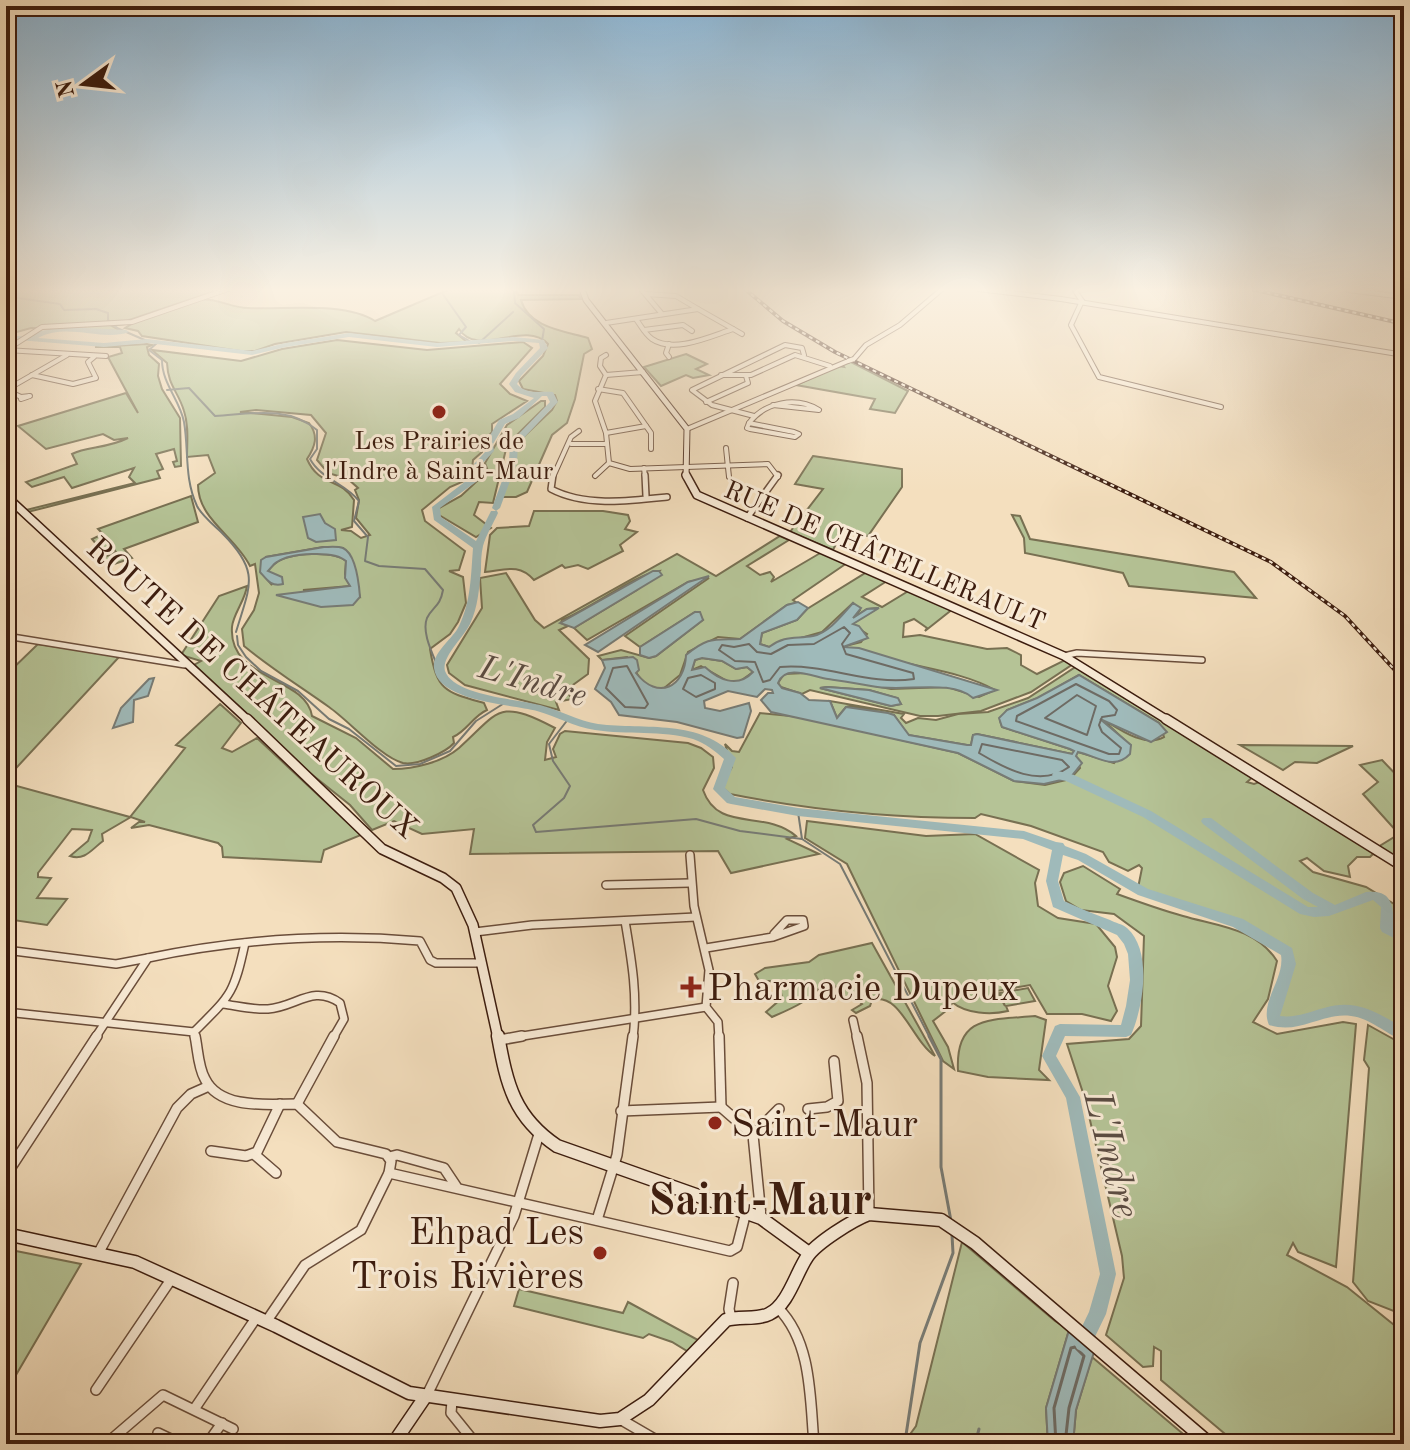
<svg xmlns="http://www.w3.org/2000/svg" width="1410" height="1450" font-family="'Old Standard TT',serif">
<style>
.green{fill:#b5c396;stroke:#787052;stroke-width:2;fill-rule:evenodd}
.water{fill:#9fbaba;stroke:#777b75;stroke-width:2;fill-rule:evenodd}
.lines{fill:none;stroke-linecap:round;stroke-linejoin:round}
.shore-far1{stroke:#6e6b64;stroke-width:2}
.shore{stroke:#6e6b64;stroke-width:3}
.stream-far1{stroke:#777b75;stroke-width:2}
.stream{stroke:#777b75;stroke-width:3}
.river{fill:#9fbaba;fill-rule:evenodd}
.street-far3-casing{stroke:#6a4d3a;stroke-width:6}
.street-far2-casing{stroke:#6a4d3a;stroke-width:8}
.street-far1-casing{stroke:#6a4d3a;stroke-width:10}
.street-casing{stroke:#6a4d3a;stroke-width:12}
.secondary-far3-casing{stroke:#3c1c0e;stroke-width:7}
.secondary-far2-casing{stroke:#3c1c0e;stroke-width:10}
.secondary-far1-casing{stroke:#3c1c0e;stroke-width:12}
.secondary-casing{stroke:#3c1c0e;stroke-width:15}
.street-far3{stroke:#f8ead5;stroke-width:4}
.street-far2{stroke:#f8ead5;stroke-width:5}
.street-far1{stroke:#f8ead5;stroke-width:7}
.street{stroke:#f8ead5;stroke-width:9}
.secondary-far3{stroke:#f8ead5;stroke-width:5}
.secondary-far2{stroke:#f8ead5;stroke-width:7}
.secondary-far1{stroke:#f8ead5;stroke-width:9}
.secondary{stroke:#f8ead5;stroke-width:12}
.rail-casing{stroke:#3c1c0e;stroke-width:4}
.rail{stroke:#f8ead5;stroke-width:2;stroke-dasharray:4;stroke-linecap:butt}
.street-bridge-casing{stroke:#6a4d3a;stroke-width:6;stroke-linecap:butt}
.street-bridge{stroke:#f8ead5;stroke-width:4}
.poi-dot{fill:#8f2418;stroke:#f8ead5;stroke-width:3}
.labels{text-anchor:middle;stroke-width:6;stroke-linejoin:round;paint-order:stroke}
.far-poi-label{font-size:26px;fill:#3c1c0e;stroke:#f8ead5}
.far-street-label{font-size:26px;fill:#3c1c0e;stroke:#f8ead5}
.street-label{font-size:32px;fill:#3c1c0e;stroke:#f8ead5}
.water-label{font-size:34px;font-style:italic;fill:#5a4b42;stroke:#f8ead5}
.near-poi-label{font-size:38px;fill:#3c1c0e;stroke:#f8ead5;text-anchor:start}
.near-water-label{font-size:40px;font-style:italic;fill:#5a4b42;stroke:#f8ead5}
.near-quarter-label{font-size:44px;font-weight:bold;fill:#3c1c0e;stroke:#f8ead5}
</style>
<rect width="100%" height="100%" fill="#f4dfbe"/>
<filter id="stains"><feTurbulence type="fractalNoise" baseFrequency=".0025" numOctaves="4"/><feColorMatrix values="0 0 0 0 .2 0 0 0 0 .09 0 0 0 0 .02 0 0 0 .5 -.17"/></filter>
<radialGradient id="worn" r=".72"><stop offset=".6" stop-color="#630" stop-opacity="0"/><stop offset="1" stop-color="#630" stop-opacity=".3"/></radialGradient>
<g class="green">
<polygon points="6,289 221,289 129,320 131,323 112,326 121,331 31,328 6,335"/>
<path d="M 450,289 L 515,289 L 518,295 L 579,295 L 581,299 L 521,300 C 529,328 564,331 588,338 L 592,349 L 584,354 L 575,399 L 567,423 L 552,435 L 527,492 L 516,497 L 502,497 L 514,461 L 516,444 L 552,410 L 557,401 L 555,395 L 523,389 L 519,381 L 543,356 L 548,344 C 524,319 478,359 459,329 L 456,333 L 467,342 L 440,343 L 346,332 L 275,344 L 255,351 L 240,351 L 142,336 L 138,331 L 125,328 C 141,317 180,303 200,300 C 214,297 232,308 248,308 C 284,310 344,301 375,321 Z"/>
<path d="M 337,340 L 427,350 L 523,342 L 532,348 L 500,384 L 510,394 L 527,401 L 492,424 L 492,432 L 481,445 L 482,452 L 473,460 L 471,478 L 450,487 L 422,510 L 425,521 L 465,551 L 459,570 L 449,571 L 463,577 L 466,603 L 458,622 L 450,634 L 430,649 C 437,691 445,692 484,703 L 487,710 C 473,716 467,731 453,737 L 454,743 C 446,752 417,766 403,763 C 382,758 349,721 329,707 C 301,687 272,669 244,646 L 242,629 L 254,610 L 259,593 L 255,564 L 250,566 C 235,536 198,519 198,485 L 215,473 L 208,455 L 187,457 C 187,442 189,426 184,411 C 178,391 168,386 167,363 L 152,350 L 241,361 L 282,349 ZM 256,410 L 311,415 L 326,433 L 317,460 L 328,473 L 348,479 L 358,488 L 355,490 L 359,500 L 356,518 L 370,535 L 361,538 L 351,531 L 341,530 L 352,527 L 354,500 C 340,477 319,487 307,459 C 315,447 319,436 309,423 L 292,417 L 240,412 ZM 323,547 L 343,548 L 349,554 L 360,597 L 303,590 L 350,586 L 345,574 L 346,561 C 334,550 290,553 277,562 C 273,564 271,568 267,571 L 272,585 L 261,572 L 266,557 Z"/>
<path d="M 147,344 L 152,345 L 147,347 L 149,355 L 159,364 L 158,376 L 162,389 L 180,418 L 181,466 L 175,467 L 173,462 L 177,461 L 174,449 L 156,454 L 163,469 L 157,471 L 160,478 L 28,512 L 26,510 L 135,483 L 129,477 L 134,468 L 72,488 L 64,477 L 32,487 L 26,482 L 77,464 L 72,454 C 87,446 106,449 128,438 L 114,440 L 103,434 L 46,449 L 18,426 L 126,393 L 138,413 L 108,357 L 122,353 L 120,347 L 95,347 Z"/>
<polygon points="686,354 707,364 696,369 709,375 693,378 686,375 661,386 644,367"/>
<polygon points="849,361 908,391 895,413 870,409 875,399 796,385 838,366 844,367 842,364"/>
<polygon points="541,401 545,401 545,407 507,445 493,503 479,502 474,515 491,528 476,537 439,515 439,508 461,496 488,471 485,463 507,425"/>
<polygon points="813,456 902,469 902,487 868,536 843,530 833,550 790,532 823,489 795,484"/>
<polygon points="191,496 198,522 124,549 132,558 108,566 102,558 116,552 112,547 102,551 92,539 103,534 98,529"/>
<path d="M 534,511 L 603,511 L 628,515 L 630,521 L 625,529 L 637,532 L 620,545 L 623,551 L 588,569 L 578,565 L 565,568 L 562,565 L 534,580 C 519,563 505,570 485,572 L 490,535 L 497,528 L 529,526 Z"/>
<polygon points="1012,515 1020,516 1030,539 1234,572 1256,598 1129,586 1123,573 1025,553 1024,538"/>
<path d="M 780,536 L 789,540 L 747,566 L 760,575 L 770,572 L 774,577 L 771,582 L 822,552 L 847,563 L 793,600 L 797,603 L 787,605 L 740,639 L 718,637 L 688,652 L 680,675 L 663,689 C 644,690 635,672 627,657 L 602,660 L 598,656 L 621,650 L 649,658 L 656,656 L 703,620 L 695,612 L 640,647 L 625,636 L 709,578 L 688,582 L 587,640 L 574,628 L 637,590 L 659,571 C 638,573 588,610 562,620 L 561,623 L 568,626 L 559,630 L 589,659 L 588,674 L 566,690 L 572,699 L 556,702 L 559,710 L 465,685 L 449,673 L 447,665 L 482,608 L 480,578 L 506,573 L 535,620 L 544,628 L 677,554 L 716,576 Z"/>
<path d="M 867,572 L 887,581 L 862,597 L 882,607 L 910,590 L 954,608 L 925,631 L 927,628 L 914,619 L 904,623 L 903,637 L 920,635 L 987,649 L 1007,648 L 1021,655 L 1021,665 L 1037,674 L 1065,660 L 1073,664 L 1031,692 L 981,711 L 938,716 L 920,716 L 810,690 L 802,694 L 781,687 L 778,683 L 784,674 L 806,673 L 891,689 L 947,687 L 979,697 L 995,690 C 967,674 929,669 897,661 C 877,656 862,650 841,647 L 861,642 L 867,634 L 852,624 L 878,608 L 867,609 L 853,618 L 860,610 L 853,603 L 822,632 L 769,647 L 760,644 L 762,633 L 797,620 L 807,609 ZM 827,687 L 869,690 L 897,698 L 901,704 L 891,706 L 820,688 Z"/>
<path d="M 247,586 C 245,601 233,614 232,627 C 228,681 306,676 312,716 L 356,738 L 393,769 C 414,769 443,762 459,748 C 500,711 497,698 555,728 L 547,742 L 545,760 L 556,757 L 553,749 L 560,734 L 565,731 L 688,743 L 701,748 L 713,757 L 714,768 L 703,790 C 718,833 764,809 796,836 L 787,839 L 819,854 L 731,873 L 718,851 L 470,854 L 474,829 L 422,834 L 394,821 L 372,830 L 350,805 L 310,773 L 194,665 L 201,661 L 181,655 L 219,596 Z"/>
<polygon points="38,644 120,656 6,779 6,675"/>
<polygon points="702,658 722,661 736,669 747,667 753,672 739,682 729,682 701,666 692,670 695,660"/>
<path d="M 1077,666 L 1254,776 L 1247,782 L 1254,784 L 1262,781 L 1383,858 L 1373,854 L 1370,857 L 1357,857 L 1348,866 L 1350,877 L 1324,871 L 1307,858 L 1300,861 L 1313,872 L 1366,887 L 1404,910 L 1404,921 L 1395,931 L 1404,937 L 1404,1033 L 1355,1008 L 1346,1007 L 1290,1021 L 1278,1020 L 1276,1015 L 1293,965 L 1290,951 L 1239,921 L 1138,888 L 1142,868 L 1139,865 L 1128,871 L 1109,862 L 1103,852 L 1031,826 L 981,814 L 975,818 C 893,818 810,810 730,794 L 724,789 L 723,783 L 732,767 L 725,744 L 732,751 L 739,752 L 760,713 L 801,717 L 958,753 L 1014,781 L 1045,785 L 1070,779 L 1080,768 L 1075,755 L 1078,752 L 1114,763 L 1130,745 L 1101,718 C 1119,729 1144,748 1164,737 L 1159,723 L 1079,675 L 1038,698 L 1007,710 L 1000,721 L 1002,727 L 1070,749 L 1074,751 L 1072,754 L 977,734 L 973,735 L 971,745 L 967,745 L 908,735 L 894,715 L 850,706 L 846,707 L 837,718 L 830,701 L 904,714 L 901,718 L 906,723 L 918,718 L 936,720 L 958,714 L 988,712 L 1028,698 Z"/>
<path d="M 220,704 L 241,723 L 222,748 L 232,752 L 257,738 L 361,835 L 324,850 L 321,862 L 223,857 L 222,847 L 218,843 L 149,825 L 131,828 L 139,822 L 145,822 L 131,817 L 102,834 L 103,841 C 92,849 85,861 70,856 L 88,841 L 92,830 L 72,829 L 38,873 L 38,877 L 51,878 L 37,898 L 67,899 L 47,925 L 6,919 L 6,783 L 130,817 L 185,748 L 176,745 Z"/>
<polygon points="1240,745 1353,746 1317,763 1295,762 1283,770"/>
<polygon points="1382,760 1404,783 1404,863 1378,847 1399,834 1363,794 1378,782 1360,765"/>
<path d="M 807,821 L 926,836 L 975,834 L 1039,870 L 1035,883 L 1038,906 L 1058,918 L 1096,924 L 1115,947 L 1117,957 L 1108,986 L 1117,1011 L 1111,1021 L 1082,1014 L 1047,1014 L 1030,985 L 997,991 L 1005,1006 L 1000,993 L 1028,988 L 1035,1001 L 1006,1006 L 1008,1011 C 991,1015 966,1014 952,1002 L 951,1007 L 933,1021 L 948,1047 L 954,1069 L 943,1061 L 847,864 L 805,838 Z"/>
<path d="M 1083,866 L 1120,889 L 1117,894 C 1139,902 1161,910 1183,916 C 1217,926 1256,928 1277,961 L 1268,999 L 1253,1022 L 1277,1034 L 1343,1022 L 1356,1024 L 1336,1267 L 1298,1252 L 1293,1243 L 1287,1255 L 1347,1287 L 1404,1333 L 1404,1444 L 1237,1444 L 1161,1380 L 1161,1351 L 1154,1347 L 1153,1366 L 1143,1367 L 1106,1335 L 1124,1278 L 1122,1256 L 1085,1099 L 1067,1044 L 1129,1039 L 1141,1026 L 1144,936 L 1114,914 L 1081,910 L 1066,901 L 1060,882 L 1064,873 Z"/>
<path d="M 872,943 L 935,1056 C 912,1041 900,991 872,1000 L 870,1006 L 856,1013 L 852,1010 L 862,1004 L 857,999 L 847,999 L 833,984 L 825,980 C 813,1000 793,1008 772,1017 L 766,1012 L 782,998 L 780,987 L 770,981 L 759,981 L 755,974 L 765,968 L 809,962 L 819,955 Z"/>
<path d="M 1035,1016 L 1046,1020 L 1039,1070 L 1049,1080 L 988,1077 L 958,1071 C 955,1015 990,1020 1035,1016 Z"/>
<polygon points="1368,1025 1404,1045 1404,1324 1394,1311 1368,1301 1353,1282 1369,1068 1364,1060"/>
<polygon points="962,1242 1055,1321 1069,1330 1046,1408 1048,1444 903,1444 916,1426"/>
<polygon points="6,1249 81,1264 6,1392"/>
<polygon points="519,1289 623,1313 628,1302 698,1340 687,1351 672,1342 649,1334 643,1338 514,1306"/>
<polygon points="1092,1357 1195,1444 1073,1444 1076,1410"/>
</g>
<g class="water">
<polygon points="320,514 325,523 335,529 336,540 316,542 308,538 303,517"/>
<path d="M 324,547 C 329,547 338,546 343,548 C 356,554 359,584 360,597 L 353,605 L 321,607 L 276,595 L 350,586 L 345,578 L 346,561 C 334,550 290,553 277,562 C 273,564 271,568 268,571 L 282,577 L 283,584 C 271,587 267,580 260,572 L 261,560 L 266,557 Z"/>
<polygon points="653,571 659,571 662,575 574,628 560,623"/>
<polygon points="709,576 598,652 585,645 688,582"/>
<path d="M 798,602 L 808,608 L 797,620 L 762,633 L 760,644 L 769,647 C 785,635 795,639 813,636 C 829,633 843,614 853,603 L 861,608 L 853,618 L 867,609 L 879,608 L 853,624 L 859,626 L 868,638 L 843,647 L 859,648 L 997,690 L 973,698 C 951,678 901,693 871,686 C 857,683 842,681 828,679 C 814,677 785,663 778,683 L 782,688 L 800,693 L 809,700 L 830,701 L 837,718 L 846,707 L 888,713 L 894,715 L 909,735 L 967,745 L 971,745 L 973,735 L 977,734 L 1072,754 L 1074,751 L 1070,749 L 1002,727 L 999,718 L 1007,710 L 1037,698 L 1079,675 L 1159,723 L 1167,732 L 1151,742 L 1100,719 L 1131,745 L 1130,754 C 1114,771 1097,756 1078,752 L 1076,756 L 1082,763 L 1070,778 L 1044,784 L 1014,781 L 958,753 L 771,712 L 761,700 L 768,693 L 773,693 L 772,690 L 765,689 L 757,697 L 728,691 L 704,701 L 705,708 L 720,711 L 749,703 L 751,711 L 743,737 L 737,738 L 677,722 L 619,715 L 611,702 L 595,689 L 605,668 L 602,660 L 633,657 L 637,660 L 639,670 L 636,673 C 658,701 685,687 686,655 C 709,636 714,640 740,639 L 787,605 ZM 702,658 L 722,661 L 736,669 L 747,667 L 753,672 C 737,689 718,679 705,667 L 692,670 L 695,660 Z"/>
<polygon points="695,612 700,612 703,620 656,656 649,658 640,655 640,647"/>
<polygon points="154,678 148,696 134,700 133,722 113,728 121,708 149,679"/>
<polygon points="827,687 869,690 898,698 901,704 891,706 820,688"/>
<polygon points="1069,1330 1094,1352 1076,1410 1073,1444 1048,1444 1046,1408"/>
</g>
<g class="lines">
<g class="shore-far1">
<path d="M 844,627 L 850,633 L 842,644 L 846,654 L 913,673 L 914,679 C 868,686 826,663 780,667 L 770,680 L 763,682 L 755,662 L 735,661 L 719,650 L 722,645 L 734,647 L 749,644 L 757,652 L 771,654 L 788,645 L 814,644 Z"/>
<polygon points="627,666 648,704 645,708 625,707 606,688 613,668"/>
<polygon points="701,675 715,683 715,689 696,697 683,689 688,678"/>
<polygon points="1076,684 1109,701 1117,710 1115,715 1102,717 1099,725 1102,732 1121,748 1119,754 1109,754 1016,721 1017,716"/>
<polygon points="1077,695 1096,706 1087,735 1045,718"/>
<path d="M 982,744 L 1062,760 L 1069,767 C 1040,788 1006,769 979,753 Z"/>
</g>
<polyline class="shore" points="1056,1444 1054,1408 1071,1348 1075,1347 1084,1356 1069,1408 1065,1444"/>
<g class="stream-far1">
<polyline points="446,289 442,293 466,327 459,335 473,343"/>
<polyline points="514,289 515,303 544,329 542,341"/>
<polyline points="6,290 18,298 60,304 64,310 96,309 108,313 108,320 117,328 147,341"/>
<path d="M 157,343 L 149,350 L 162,360 C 162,384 180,400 184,422 C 189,451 184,478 197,506 C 202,516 214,525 222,533 C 261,572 250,585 236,632"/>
<polyline points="479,343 513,312"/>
<path d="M 167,390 L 189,388 L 215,416 C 251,414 287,405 317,430 L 317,449 L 310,459 C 321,479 345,483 359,501 L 354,521 L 368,537 L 365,561 L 379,566 L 425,569 L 443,590 C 440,607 433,606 427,618 C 421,633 434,656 439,670"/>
<polyline points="237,636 238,645 246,657 261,671 298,691 329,719 349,729 396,766 420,764 450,751 476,721 506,702"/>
<polyline points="569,718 549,744 553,761 570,786 564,798 533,825 536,832 696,819 740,831 802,839 798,812"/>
<polyline points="802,839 840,864 930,1038"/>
</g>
<g class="stream">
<polyline points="929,1036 941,1059 941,1167 951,1221"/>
<polyline points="899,1444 906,1435 920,1343 953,1253 952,1235"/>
<polyline points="975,1444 979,1429"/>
</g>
<g class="river">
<path d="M 66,327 L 126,330 L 129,332 C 102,342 68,322 38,338 L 104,343 L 147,339 L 252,351 L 286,343 L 349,333 L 437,343 L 514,337 L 544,340 L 548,348 L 521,376 L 517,384 C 526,395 540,391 553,392 L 558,402 L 518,444 L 517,462 L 500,508 L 496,511 L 492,508 L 509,462 L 510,443 L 550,402 L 547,396 L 542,396 L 519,418 L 505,424 L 493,444 L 494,451 L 482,464 L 488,472 L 487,474 L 440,508 L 441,517 L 476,541 L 491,511 L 497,511 L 498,513 C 493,524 486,535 483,546 C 481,554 481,563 481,570 C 479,589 478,607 470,624 C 464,637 441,657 445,671 C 454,696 518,699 540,705 C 560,710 578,721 598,724 C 645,730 701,718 736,758 L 725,788 L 735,797 L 798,808 L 1024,831 L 1056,842 L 1063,843 L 1065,846 L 1086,854 L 1148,889 L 1243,919 L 1292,948 L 1296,964 L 1280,1016 C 1296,1018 1309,1012 1324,1008 C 1357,998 1377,1013 1404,1028 L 1404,1041 C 1386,1034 1370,1018 1351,1016 C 1322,1012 1300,1035 1269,1025 C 1259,1002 1285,979 1281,955 L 1233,927 L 1138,895 L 1078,860 L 1063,855 L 1058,881 L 1064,901 C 1079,908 1094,914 1110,920 C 1115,923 1123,924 1127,928 C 1153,951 1143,1008 1131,1035 L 1126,1037 L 1065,1036 L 1056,1056 L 1080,1097 L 1116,1274 L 1106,1314 L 1089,1349 L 1083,1352 L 1077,1349 L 1074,1343 L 1089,1312 L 1100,1274 L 1066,1098 L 1042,1056 L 1055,1026 L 1060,1024 L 1121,1025 L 1126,1006 L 1130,980 L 1128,954 L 1124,944 L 1117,935 L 1053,907 L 1046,881 L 1052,850 L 1023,839 L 798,816 L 731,804 L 727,803 L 713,789 L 724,759 C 715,751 705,743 693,739 C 662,730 627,735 595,730 C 574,727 556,716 537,711 C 511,704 438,702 434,668 C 432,652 453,639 459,626 C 471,602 471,574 473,548 L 434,520 L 432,507 L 479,471 L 474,464 L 486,451 L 485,444 L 499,420 L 513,414 L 534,398 L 515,392 L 509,384 L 516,373 L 540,348 L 539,343 L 514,341 L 437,347 L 349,337 L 286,347 L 252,355 L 147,343 L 104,347 L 6,339 L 6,335 L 29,337 L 40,331 Z"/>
<path d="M 1058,771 L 1074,775 L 1151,811 L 1308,907 L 1318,907 L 1303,899 L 1203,824 L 1201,821 L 1203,818 L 1211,818 L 1313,893 L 1335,905 L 1366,892 C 1392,889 1393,905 1394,926 L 1404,932 L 1404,943 L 1382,932 L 1380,928 L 1381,907 L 1373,900 L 1329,916 L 1314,917 L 1300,914 L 1143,817 L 1066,781 L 1054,778 L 1052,775 L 1054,772 Z"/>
</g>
<g class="street-far3-casing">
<g id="street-far3">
<polyline points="641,289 662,314"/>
<polyline points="978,289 1061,299 1404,355"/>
<polyline points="1074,289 1082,301"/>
<polyline points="1348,290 1404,297"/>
<polyline points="646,294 676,296 698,309"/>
<polyline points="1082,301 1071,325 1099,377 1221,407"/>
<path d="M 636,319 C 641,326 645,334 652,339 C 674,354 711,336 733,329"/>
<polyline points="606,323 698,309 742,334"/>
<polyline points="644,330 683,325 692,331"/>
<polyline points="669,344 666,353 669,357"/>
<polyline points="6,350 42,327 132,322 228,289"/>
<polyline points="6,350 106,356"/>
<polyline points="606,355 601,358 600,366 606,375"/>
<polyline points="854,359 866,345 900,325 942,289"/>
<polyline points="32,375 73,384 96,378 88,362 94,357"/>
<polyline points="606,375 595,401 606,433 609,463 630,469 768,464 778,477"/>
<polyline points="606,375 643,372"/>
<polyline points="721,375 751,375 795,355 830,366"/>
<polyline points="598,389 623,393 651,433 651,449"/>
<polyline points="6,390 67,355"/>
<polyline points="6,390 21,397"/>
<polygon points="30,396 21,399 21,397"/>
<polyline points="706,402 748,383 746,376"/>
<polyline points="754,416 712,405 692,390 785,345 802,348 804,355"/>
<path d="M 749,423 C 765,402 796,396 819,410 L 773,405"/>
<polygon points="749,423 794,432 799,434 795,437 750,429 747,428"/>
<polyline points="687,429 848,361"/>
<polyline points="606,433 646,426"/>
<polyline points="571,444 605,444"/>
<polyline points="726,448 729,477"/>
<polyline points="644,468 645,477"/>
<polyline points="595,476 609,463"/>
<polyline points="553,477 571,437 579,431"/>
</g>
</g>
<g class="street-far2-casing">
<g id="street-far2">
<path d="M 553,475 L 551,489 C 585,507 630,501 667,497"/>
<polyline points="645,475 646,496"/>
<polyline points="747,518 778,475"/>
<polyline points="6,636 185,665"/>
<polyline points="1064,656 1077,653 1202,660"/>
</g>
</g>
<g class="street-far1-casing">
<g id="street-far1">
<polyline points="690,855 694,906 709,970 706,1007 718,1022 719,1038"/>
<polyline points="606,885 690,883"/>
<path d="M 625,921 C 632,962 638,997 633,1038"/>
<polyline points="475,932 532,925 696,917"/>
<polyline points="706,948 773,937 804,926 803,920 787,920 774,934"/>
<polyline points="6,950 116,964 148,958"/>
<path d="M 223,1004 C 238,1006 253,1010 268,1009 C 296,1007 313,984 340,1003 L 344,1019 L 333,1038"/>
<polyline points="6,1012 194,1032"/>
<polyline points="853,1020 857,1038"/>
<polyline points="194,1032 195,1038"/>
<path d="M 194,1032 C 231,995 234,994 245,943"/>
<path d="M 95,1038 L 148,958 C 238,939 328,933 420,941 L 430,960 L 436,963 L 481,963"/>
<polyline points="510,1038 706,1007"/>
</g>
</g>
<g class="street-casing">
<g id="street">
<path d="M 195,1036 C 198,1050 198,1067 205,1079 C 220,1110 269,1104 297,1104 L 337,1142 L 386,1154 L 391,1161 L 389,1173 L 361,1230 L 305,1265 L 266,1322"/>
<polyline points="719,1036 721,1107"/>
<polyline points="857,1036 867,1083 869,1214"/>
<polyline points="500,1040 522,1036"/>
<polyline points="297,1104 334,1036"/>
<polyline points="721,1107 753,1135 761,1216"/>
<polyline points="808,1109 827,1107 838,1101 834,1061"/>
<polyline points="621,1111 721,1107"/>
<polyline points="753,1135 779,1109"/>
<polyline points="211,1151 246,1156 257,1152 280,1104"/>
<polyline points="254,1154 276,1173"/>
<polyline points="389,1157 397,1155 444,1168 456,1186"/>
<polyline points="389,1173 730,1251 737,1247 746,1212"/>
<polyline points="6,1175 97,1036"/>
<polyline points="597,1220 617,1155 633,1036"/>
<polyline points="99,1252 177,1108 191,1094 209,1086"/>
<path d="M 778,1308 C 812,1342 810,1399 814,1444"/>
<polyline points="731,1318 729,1309 733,1283"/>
<polyline points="96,1390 172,1278"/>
<polyline points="427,1395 514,1216 539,1134"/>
<polyline points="452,1401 451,1413 476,1444"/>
<polyline points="195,1408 256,1318"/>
<polyline points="620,1419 663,1444"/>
<polyline points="158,1433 181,1444"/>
<polyline points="106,1444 163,1395 233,1429"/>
<polyline points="207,1444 222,1423"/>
</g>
</g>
<g class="secondary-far3-casing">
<polyline id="secondary-far3" points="582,289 586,300 687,429 686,477"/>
</g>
<g class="secondary-far2-casing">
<g id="secondary-far2">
<polyline points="686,475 697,495 1064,656 1169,721"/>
<polyline points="6,496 249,721"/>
</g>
</g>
<g class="secondary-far1-casing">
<g id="secondary-far1">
<polyline points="247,719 382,849 443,878 456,888 473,925 498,1038"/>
<polyline points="1166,719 1404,867"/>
</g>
</g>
<g class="secondary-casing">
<g id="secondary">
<path d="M 498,1036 C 507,1085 514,1117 557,1146 L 761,1218 L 809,1253"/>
<path d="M 6,1234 L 135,1262 L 276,1326 L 409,1393 L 600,1421 L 620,1419 L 649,1400 L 726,1320 C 739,1316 758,1320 769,1314 C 788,1305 796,1273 807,1257 C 816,1243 853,1220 869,1214 L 941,1220 L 975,1243 L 1210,1444"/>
<polyline points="393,1444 425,1397"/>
</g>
</g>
<use href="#street-far3" class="street-far3"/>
<use href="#street-far2" class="street-far2"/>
<use href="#street-far1" class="street-far1"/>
<use href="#street" class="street"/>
<use href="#secondary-far3" class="secondary-far3"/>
<use href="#secondary-far2" class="secondary-far2"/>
<use href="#secondary-far1" class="secondary-far1"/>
<use href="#secondary" class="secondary"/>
<g class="rail-casing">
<g id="rail">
<polyline points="745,289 783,321 835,352 1271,562 1345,616 1404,680"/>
<polyline points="1251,289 1404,324"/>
</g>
</g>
<use href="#rail" class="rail"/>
<g class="street-bridge-casing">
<polyline id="street-bridge" points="848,361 854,359"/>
</g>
<use href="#street-bridge" class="street-bridge"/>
</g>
<linearGradient id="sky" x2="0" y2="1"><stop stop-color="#8bb6d6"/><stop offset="0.59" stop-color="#faf1e2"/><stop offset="1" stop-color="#faf1e2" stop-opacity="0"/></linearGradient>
<rect width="1410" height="492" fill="url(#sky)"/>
<g class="poi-dot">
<circle cx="439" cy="412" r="8"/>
<path d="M687 975h8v8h8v8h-8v8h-8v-8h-8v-8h8z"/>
<circle cx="715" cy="1123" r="8"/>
<circle cx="600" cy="1253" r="8"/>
</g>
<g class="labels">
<g class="far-poi-label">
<text x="439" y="449">Les Prairies de<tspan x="439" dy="30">l'Indre à Saint-Maur</tspan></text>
</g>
<g class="far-street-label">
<text transform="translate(885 555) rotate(23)" y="9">RUE DE CHÂTELLERAULT</text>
</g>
<g class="street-label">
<text transform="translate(253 687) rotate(42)" y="11">ROUTE DE CHÂTEAUROUX</text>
</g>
<g class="water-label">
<text transform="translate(533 680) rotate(16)" y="12">L'Indre</text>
</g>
<g class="near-poi-label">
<text x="707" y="1000">Pharmacie Dupeux</text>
<text x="731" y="1136">Saint-Maur</text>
<text x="584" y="1244" text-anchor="end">Ehpad Les<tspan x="584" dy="44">Trois Rivières</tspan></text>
</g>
<g class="near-water-label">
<text transform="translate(1113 1154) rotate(76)" y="14">L'Indre</text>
</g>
<g class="near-quarter-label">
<text x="760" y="1214">Saint-Maur</text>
</g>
</g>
<rect width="1410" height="1450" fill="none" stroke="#f4dfbe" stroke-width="32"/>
<rect x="8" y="8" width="1394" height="1434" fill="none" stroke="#3c1c0e" stroke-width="4"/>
<rect x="16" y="16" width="1378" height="1418" fill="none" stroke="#3c1c0e" stroke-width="2"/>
<g transform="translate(84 84) rotate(255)" stroke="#f8ead5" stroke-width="6" paint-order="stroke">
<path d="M0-6L14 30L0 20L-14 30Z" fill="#3c1c0e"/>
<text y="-12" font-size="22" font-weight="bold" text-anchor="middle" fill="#3c1c0e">N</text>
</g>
<rect width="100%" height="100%" filter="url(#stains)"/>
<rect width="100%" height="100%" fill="url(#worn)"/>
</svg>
